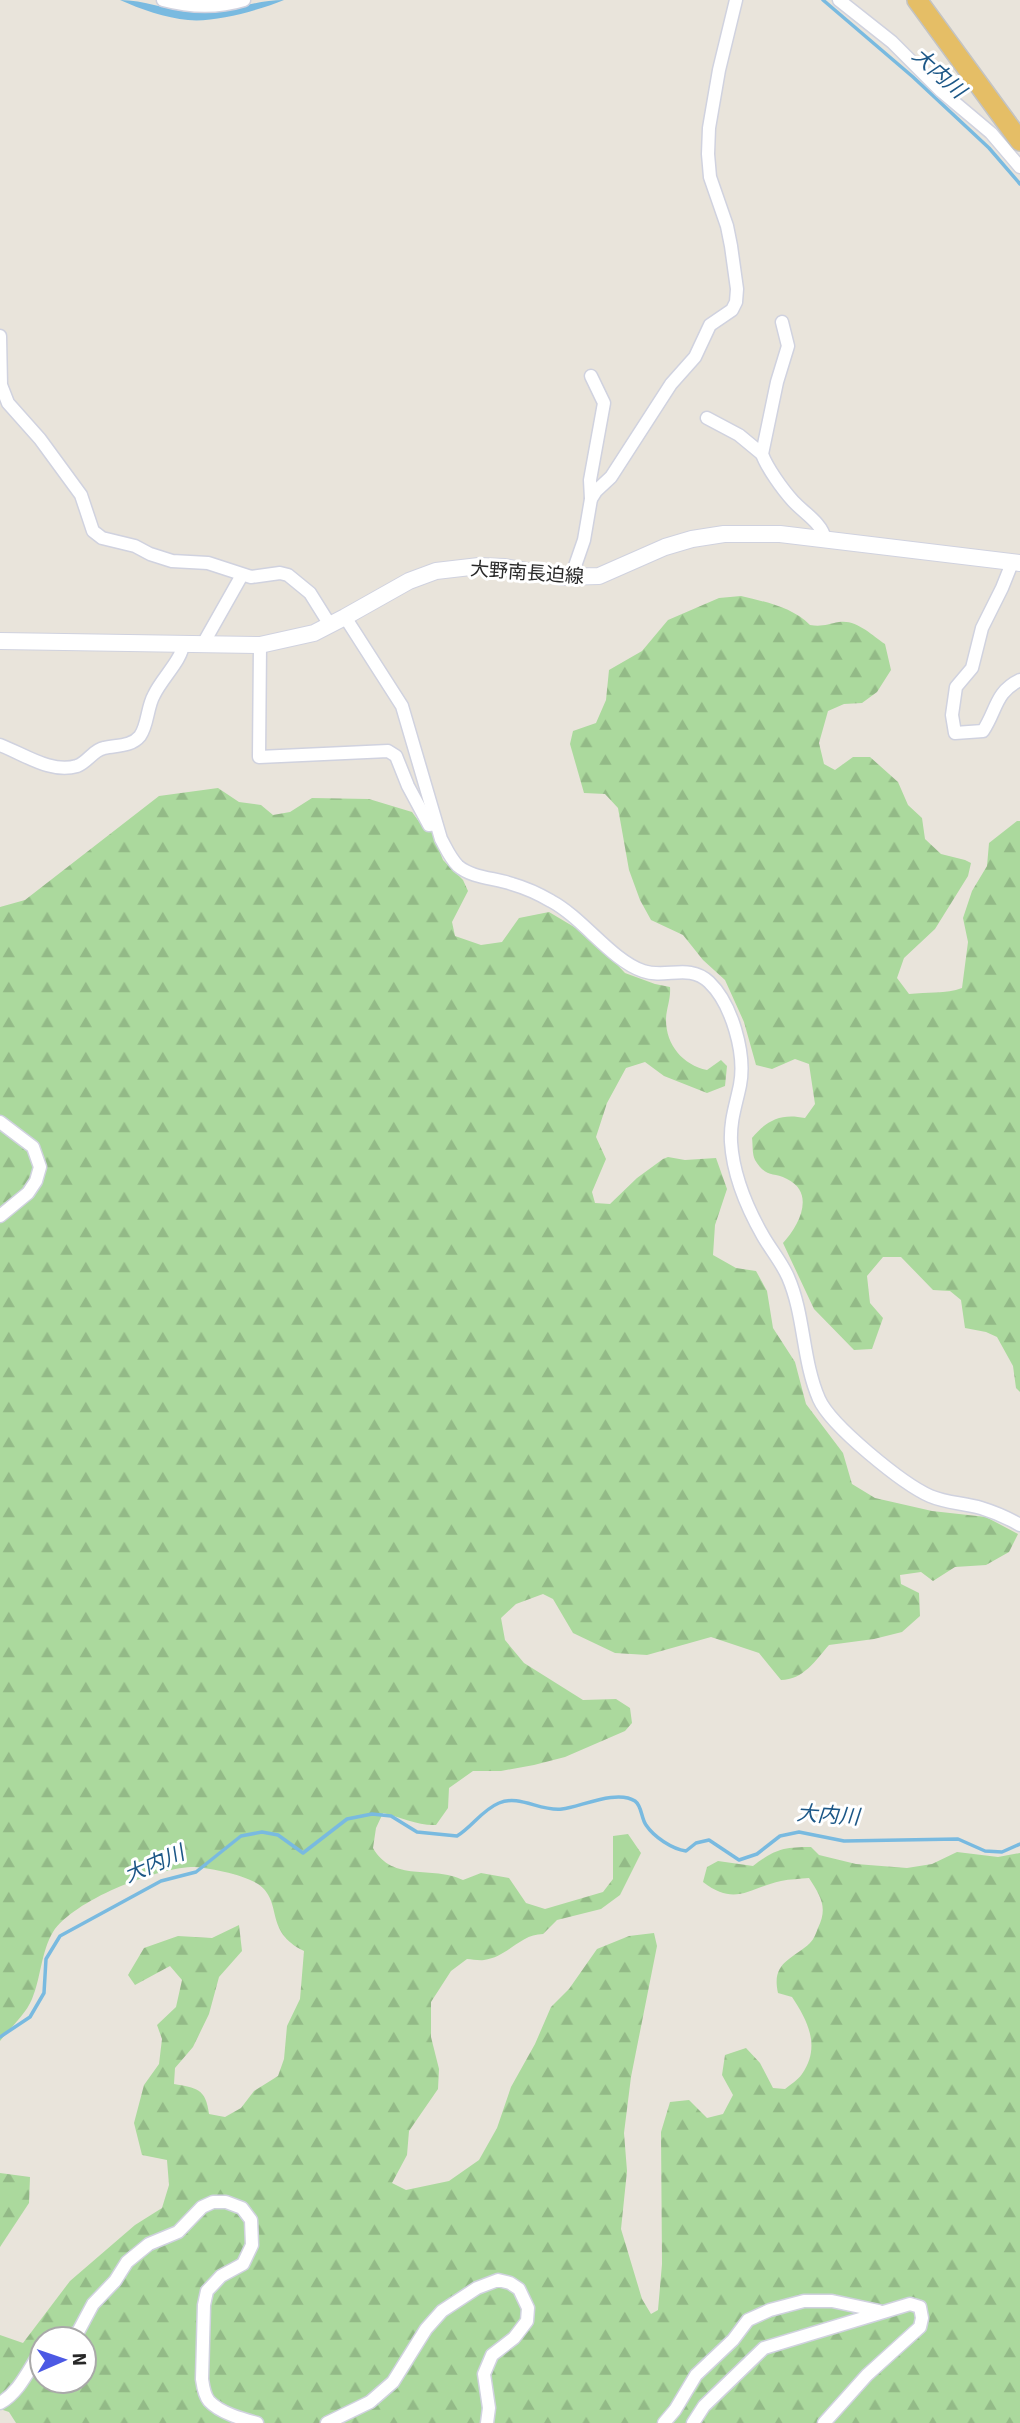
<svg xmlns="http://www.w3.org/2000/svg" width="1020" height="2423" font-family="Signika,'Noto Sans JP',sans-serif">
<style>
.forest{fill:url(#forest-firs);fill-rule:evenodd}
.water{fill:#79bae0}
.lines{fill:none;stroke-linecap:round;stroke-linejoin:round}
.stream{stroke:#79bae0;stroke-width:3.5}
.minor-casing{stroke:#d0d2df;stroke-width:15}
.secondary-casing{stroke:#d0d2df;stroke-width:18}
.trunk-casing{stroke:#c3c3c3;stroke-width:22}
.minor{stroke:#fff;stroke-width:12}
.secondary{stroke:#fff;stroke-width:16}
.trunk{stroke:#e5be66;stroke-width:19}
.labels{text-anchor:middle;stroke-width:6;stroke-linejoin:round;paint-order:stroke}
.street-label{font-size:19px;fill:#282828;stroke:#fff}
.water-label{font-size:21px;font-style:italic;fill:#1c5787;stroke:#fff}
</style>
<defs>
<pattern id="forest-firs" width="22" height="20" patternUnits="userSpaceOnUse" patternTransform="scale(1.75)"><rect width="22" height="20" fill="#abd99d"/><path d="M5 1l3.5 6h-7zM16 11l3.5 6h-7z" fill="#93ba87"/></pattern>
</defs>
<rect width="100%" height="100%" fill="#e9e4db"/>
<g class="forest">
<path d="M 741,596 C 766,602 792,607 810,625 C 822,627 828,624 839,622 C 856,619 872,635 885,644 L 891,670 L 877,692 L 862,703 L 844,704 L 828,711 L 819,743 L 824,764 L 835,770 L 853,757 L 870,757 L 898,782 L 908,805 L 922,818 L 925,839 L 941,854 L 965,860 L 971,863 L 968,876 L 935,929 L 904,958 L 897,978 L 909,994 C 927,992 946,994 962,988 L 968,942 L 963,918 L 972,891 L 987,866 L 989,843 L 1017,821 L 1020,821 L 1020,1392 L 1016,1388 L 1013,1366 L 997,1337 L 986,1332 L 965,1328 L 961,1300 L 950,1291 L 933,1290 L 901,1257 L 883,1257 L 867,1276 L 870,1303 L 883,1318 L 872,1349 L 854,1350 L 814,1309 L 783,1243 C 799,1226 816,1193 787,1179 C 772,1171 767,1179 755,1160 C 752,1154 753,1145 752,1138 C 767,1120 781,1113 805,1118 L 815,1104 L 809,1064 L 795,1059 L 772,1069 L 756,1065 L 744,1022 L 725,980 L 703,960 L 683,935 L 651,920 L 640,900 L 629,870 L 618,808 L 605,794 L 584,793 L 570,744 L 573,731 L 596,723 L 606,700 L 609,670 L 642,651 L 668,620 L 719,598 Z"/>
<path d="M 218,788 L 239,802 L 261,805 L 273,815 L 290,812 L 312,798 L 369,799 L 412,812 L 423,827 L 432,832 L 443,860 L 463,880 L 468,891 L 452,922 L 455,936 L 481,945 L 502,942 L 519,918 L 549,912 L 591,937 L 625,973 L 655,984 L 670,987 C 671,999 666,1009 666,1020 C 666,1045 683,1065 707,1070 L 721,1060 L 727,1066 L 725,1086 L 707,1093 L 664,1076 L 645,1062 L 626,1068 L 607,1103 L 596,1137 L 606,1159 L 592,1192 L 595,1203 L 610,1204 L 637,1178 L 663,1159 L 668,1157 L 685,1160 L 716,1158 L 727,1189 L 715,1225 L 713,1255 L 736,1268 L 756,1271 L 767,1291 L 773,1328 L 795,1362 L 806,1404 L 843,1453 L 852,1484 L 875,1498 L 932,1511 L 986,1517 L 1018,1534 L 1009,1552 L 986,1565 L 955,1567 L 933,1581 L 921,1572 L 900,1575 L 901,1584 L 919,1593 L 920,1616 L 902,1632 L 874,1639 L 829,1645 C 816,1660 803,1680 781,1680 L 759,1653 L 711,1637 L 647,1655 L 615,1653 L 573,1633 L 553,1599 L 543,1594 L 516,1604 L 501,1618 L 505,1640 L 524,1663 L 583,1700 L 616,1699 L 630,1708 L 632,1723 L 625,1731 L 565,1757 L 534,1765 L 501,1771 L 473,1771 L 449,1788 L 448,1808 L 436,1825 C 419,1826 400,1817 383,1813 L 376,1828 L 373,1848 C 393,1883 432,1865 463,1880 L 481,1873 L 509,1878 L 526,1903 L 545,1909 L 603,1892 L 613,1879 L 613,1836 L 628,1834 L 641,1853 L 620,1895 L 601,1909 L 557,1920 L 543,1934 C 520,1934 508,1957 484,1960 C 479,1961 472,1959 467,1959 L 451,1971 L 431,2002 L 431,2037 L 439,2069 L 438,2089 L 409,2131 L 407,2155 L 392,2183 L 406,2190 L 449,2181 L 479,2160 L 497,2128 L 511,2087 L 535,2044 L 551,2007 L 569,1989 L 597,1949 L 629,1936 L 654,1933 L 657,1946 L 631,2077 L 624,2133 L 627,2171 L 621,2229 L 642,2299 L 651,2314 L 658,2310 L 662,2264 L 661,2132 L 670,2102 L 689,2100 L 707,2118 L 723,2114 L 733,2095 L 722,2075 L 725,2055 L 746,2048 L 760,2063 L 773,2088 L 785,2089 C 790,2085 798,2080 802,2074 C 821,2047 808,2021 792,1997 L 778,1993 C 771,1962 792,1960 810,1943 C 814,1939 816,1933 818,1928 C 828,1907 821,1897 809,1878 C 800,1879 790,1879 781,1881 C 748,1888 736,1907 703,1882 L 707,1867 L 718,1861 L 753,1866 C 775,1849 784,1847 811,1847 L 819,1855 L 856,1864 L 907,1868 L 932,1864 L 957,1852 L 998,1857 L 1020,1853 L 1020,2423 L 16,2423 L 9,2412 L 0,2409 L 0,2335 L 23,2343 L 70,2281 L 135,2225 L 162,2208 L 169,2185 L 167,2160 L 142,2155 L 134,2123 L 144,2085 L 159,2064 L 162,2039 L 157,2025 L 176,2007 L 182,1980 L 170,1966 L 135,1985 L 128,1975 L 144,1948 L 178,1936 L 212,1938 L 239,1925 L 242,1951 L 219,1977 L 209,2014 L 193,2047 L 175,2068 L 174,2084 C 196,2088 206,2088 209,2114 L 225,2117 L 241,2108 L 254,2091 L 278,2076 L 284,2059 L 287,2026 L 300,1999 L 304,1951 C 263,1931 284,1902 258,1884 C 245,1875 207,1867 191,1867 C 154,1869 74,1900 53,1932 C 41,1952 41,1978 32,1999 C 26,2014 10,2028 0,2041 L 0,907 L 25,900 L 159,796 ZM 42,2339 L 84,2339 L 84,2381 L 42,2381 Z"/>
<polygon points="0,2173 30,2177 29,2203 0,2247"/>
</g>
<path class="water" d="M 120,0 C 144,0 166,10 191,12 C 225,14 252,0 284,0 C 260,10 214,23 188,20 C 166,18 140,9 120,0 Z"/>
<g class="lines">
<g class="stream">
<polyline points="823,0 913,77 989,148 1020,184"/>
<path d="M 0,2037 L 30,2017 L 44,1993 L 46,1959 L 60,1936 L 161,1881 L 196,1872 L 241,1836 L 262,1832 L 278,1835 L 303,1853 L 347,1819 L 372,1814 L 391,1816 L 417,1832 L 457,1836 C 472,1827 482,1810 499,1803 C 519,1794 541,1812 562,1809 C 580,1807 617,1789 635,1801 C 642,1806 641,1818 646,1825 C 654,1837 672,1849 686,1851 L 696,1843 L 709,1840 L 739,1860 L 757,1854 L 780,1836 L 799,1832 L 844,1841 L 958,1839 L 985,1851 L 1002,1852 L 1020,1844"/>
</g>
<g class="minor-casing">
<g id="minor">
<path d="M 163,0 C 189,7 218,8 244,0"/>
<polyline points="839,0 892,42 941,91 991,133 1020,167"/>
<path d="M 782,322 L 788,346 L 777,382 L 762,454 C 767,468 783,490 793,501 C 804,513 822,523 825,539"/>
<polyline points="0,336 1,385 8,403 40,439 81,495 93,531 102,538 135,546 150,554 172,561 208,563 251,577 280,573 288,575 310,593 330,625"/>
<polyline points="591,376 604,403 590,480 591,499"/>
<polyline points="707,418 739,435 762,454"/>
<path d="M 1012,563 L 1002,588 L 982,628 L 972,668 L 956,687 L 952,715 L 955,733 L 983,731 C 997,710 995,692 1020,680"/>
<polyline points="580,578 575,566 584,540 591,499 596,491 611,477 671,384 695,357 710,325 732,310 736,302 737,289 731,246 727,226 710,177 708,154 709,128 719,70 736,0"/>
<path d="M 345,617 L 402,706 L 441,839 C 446,848 450,858 458,866 C 472,878 495,878 512,884 C 526,888 539,894 551,901 C 583,918 611,960 643,971 C 666,979 689,963 709,982 C 732,1004 746,1054 740,1085 C 736,1105 730,1120 731,1142 C 733,1174 747,1208 763,1236 C 771,1250 782,1263 788,1277 C 805,1316 802,1360 819,1399 C 831,1426 903,1484 930,1496 C 946,1503 964,1503 981,1508 C 994,1512 1008,1518 1020,1525"/>
<polyline points="203,644 242,575"/>
<polyline points="260,645 259,757 388,751 396,756 408,786 429,825 436,824"/>
<path d="M 0,745 C 24,754 51,774 77,766 C 88,762 93,750 104,748 C 116,745 131,747 140,736 C 148,725 147,707 154,695 C 162,678 182,660 183,644"/>
<polyline points="0,1122 33,1147 40,1167 36,1181 28,1193 0,1216"/>
<path d="M 63,2339 L 78,2332 L 93,2304 L 115,2281 L 127,2262 L 149,2244 L 178,2232 L 202,2207 L 213,2202 L 226,2202 L 242,2208 L 251,2220 L 252,2245 L 243,2264 L 221,2276 L 207,2291 L 204,2305 L 202,2379 C 203,2386 204,2395 209,2401 C 220,2413 242,2419 257,2423"/>
<path d="M 0,2403 C 20,2392 29,2368 42,2350"/>
<polyline points="327,2423 370,2402 393,2382 426,2329 442,2311 477,2288 498,2280 510,2283 519,2289 528,2308 527,2321 514,2338 492,2355 484,2374 489,2408 487,2423"/>
<polyline points="664,2423 675,2410 696,2375 733,2340 748,2320 770,2310 804,2301 832,2301 879,2311"/>
<polyline points="693,2423 704,2406 764,2348 910,2304 920,2307 922,2318 920,2327 867,2375 824,2423"/>
</g>
</g>
<g class="secondary-casing">
<polyline id="secondary" points="0,641 260,645 314,633 345,617 409,581 436,571 479,566 505,567 561,577 599,576 665,547 692,539 724,534 780,534 1020,563"/>
</g>
<g class="trunk-casing">
<polyline id="trunk" points="917,0 1020,141"/>
</g>
<use href="#minor" class="minor"/>
<use href="#secondary" class="secondary"/>
<use href="#trunk" class="trunk"/>
</g>
<g class="labels">
<g class="street-label">
<text transform="translate(527 572) rotate(4)" y="7">大野南長迫線</text>
</g>
<g class="water-label">
<text transform="translate(939 73) rotate(42)" y="7">大内川</text>
<text transform="translate(828 1815) rotate(4)" y="7">大内川</text>
<text transform="translate(154 1864) rotate(-23)" y="7">大内川</text>
</g>
</g>
<g transform="translate(63 2360) rotate(88)"><circle r="33" fill="#ffffff" stroke="#a9a9a9" stroke-width="2"/>
<path d="M0-5L12 26L0 18L-12 26Z" fill="#4c59e4"/>
<text y="-10" font-size="19" font-weight="bold" text-anchor="middle" fill="#282828">N</text>
</g>
</svg>
